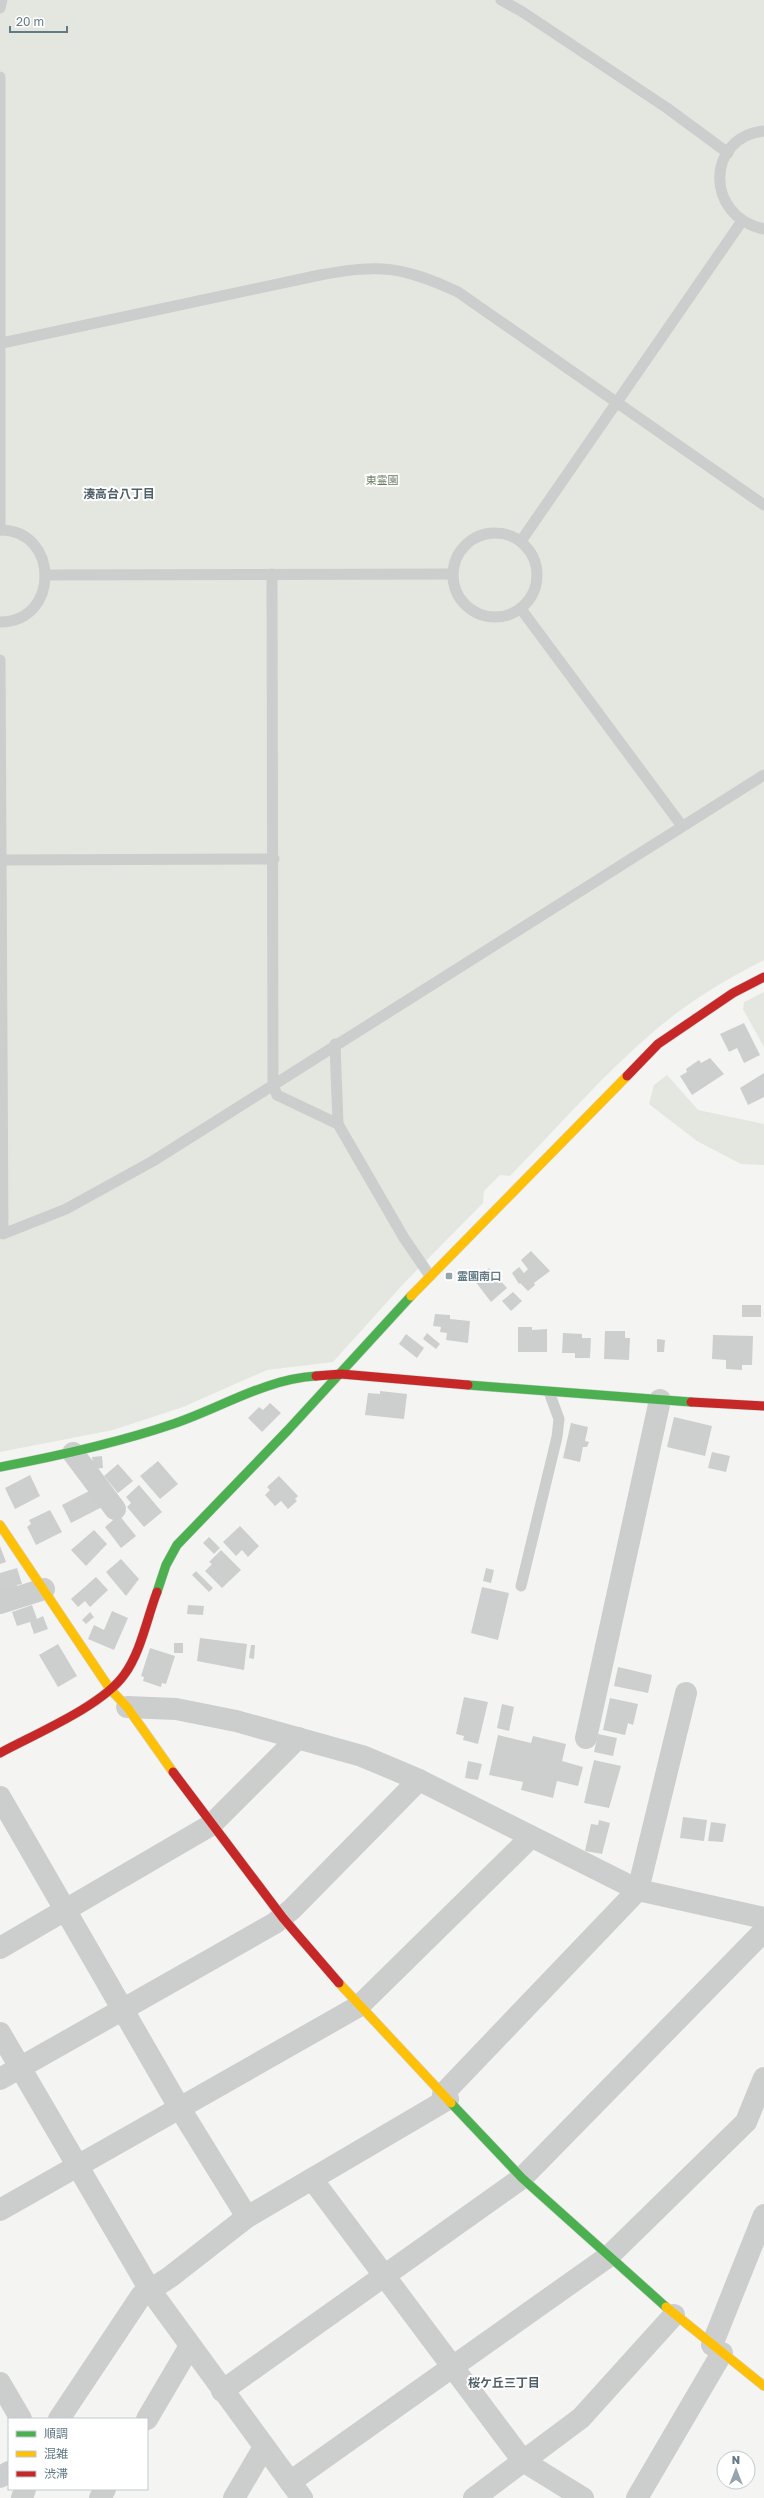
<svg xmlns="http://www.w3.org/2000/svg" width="764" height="2498" font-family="'Golos Text','Noto Sans JP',sans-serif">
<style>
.green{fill:#e4e7e0}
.building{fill:#cdcfcf}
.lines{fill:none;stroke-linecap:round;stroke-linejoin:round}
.fast-casing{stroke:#d0d2d2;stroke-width:10}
.slow-casing{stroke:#d0d2d2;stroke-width:10}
.jam-casing{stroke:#d0d2d2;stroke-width:10}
.lane{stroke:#cccdcd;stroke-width:11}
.street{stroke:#cccdcd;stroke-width:22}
.fast{stroke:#4caf50;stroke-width:9}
.slow{stroke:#ffc107;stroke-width:9}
.jam{stroke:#c62828;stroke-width:9}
.poi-dot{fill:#94a5ab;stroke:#fff;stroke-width:1.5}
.labels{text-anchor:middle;stroke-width:4;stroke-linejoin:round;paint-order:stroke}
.park-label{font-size:11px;fill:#6a7b61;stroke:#fff}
.poi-label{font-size:11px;font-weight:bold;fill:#617a85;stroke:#fff;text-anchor:start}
.neighbourhood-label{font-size:12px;font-weight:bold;fill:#506169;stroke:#fff}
</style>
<rect width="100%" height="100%" fill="#f4f4f2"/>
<g class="green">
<path d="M 0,0 L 764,0 L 764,960 C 728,978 690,1001 659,1027 C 605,1072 559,1126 510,1176 L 500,1175 L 484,1191 L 483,1203 L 406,1281 L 333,1362 L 267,1370 L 183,1407 L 113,1430 L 0,1452 Z"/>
<polygon points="764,992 764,1047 743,1009 744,1002"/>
<polygon points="667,1075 698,1110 764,1124 764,1165 741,1164 697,1141 649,1104 654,1085"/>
</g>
<g class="building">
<polygon points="744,1023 760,1055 744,1063 737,1048 729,1052 720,1034"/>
<polygon points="710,1058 724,1074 692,1095 680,1076 687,1072 686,1069 699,1060 701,1063"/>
<polygon points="764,1073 764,1097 748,1105 740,1088"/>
<polygon points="531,1251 550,1271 534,1283 535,1285 528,1291 520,1283 519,1284 512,1273 519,1267 524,1273 528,1269 521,1260"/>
<polygon points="489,1268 507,1288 491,1302 475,1281"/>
<polygon points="513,1292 522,1301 511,1311 502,1301"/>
<rect x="742" y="1305" width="19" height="12"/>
<polygon points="435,1314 450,1315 450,1319 470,1321 468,1343 446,1340 447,1333 440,1332 441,1327 433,1326"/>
<polygon points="518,1327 532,1327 532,1330 547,1329 547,1352 518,1352"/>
<polygon points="605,1331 625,1331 625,1338 630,1338 629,1360 604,1359"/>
<polygon points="427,1333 440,1344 436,1349 423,1339"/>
<polygon points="563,1333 582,1334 582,1338 591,1338 590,1358 575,1358 575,1353 562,1353"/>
<polygon points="406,1334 424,1348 417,1358 399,1344"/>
<polygon points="713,1335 753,1336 752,1365 742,1365 742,1370 726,1369 726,1360 712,1359"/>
<polygon points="657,1339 665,1340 664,1352 657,1352"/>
<polygon points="380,1391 407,1394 404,1419 365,1415 368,1393 380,1394"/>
<polygon points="270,1403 281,1413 262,1432 248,1418 259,1407 263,1410"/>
<polygon points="674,1417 712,1426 705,1456 667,1447"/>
<polygon points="571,1423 588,1427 585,1441 589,1442 587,1447 583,1447 580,1462 563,1458"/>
<polygon points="712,1452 730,1456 726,1472 708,1468"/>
<polygon points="102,1456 103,1468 94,1469 92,1457"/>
<polygon points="158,1461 178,1484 160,1499 140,1476"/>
<polygon points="118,1464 133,1481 118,1493 104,1476"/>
<polygon points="30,1475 40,1496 15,1509 5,1488"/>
<polygon points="279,1476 298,1496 295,1499 297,1501 288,1509 281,1501 275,1506 265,1495 270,1490 267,1487"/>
<polygon points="139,1485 162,1512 144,1527 127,1507 131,1503 126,1497"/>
<polygon points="93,1489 104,1506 71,1523 62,1505"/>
<polygon points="50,1510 62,1532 36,1545 27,1527 31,1524 29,1520"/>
<polygon points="119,1515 136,1536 121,1548 105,1527"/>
<polygon points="240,1526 259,1546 248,1557 242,1550 236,1556 223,1542"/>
<polygon points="94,1530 107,1544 86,1566 71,1550"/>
<polygon points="209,1537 220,1548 214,1554 203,1543"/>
<polygon points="0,1546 6,1562 0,1564"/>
<polygon points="221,1550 241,1570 222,1588 205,1571 212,1564 209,1562"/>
<polygon points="121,1559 139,1579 126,1596 106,1572"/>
<polygon points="17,1568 22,1584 17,1585 17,1588 0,1593 0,1573"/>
<polygon points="486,1568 494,1570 491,1583 483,1581"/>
<polygon points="196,1571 213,1588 209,1592 192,1575"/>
<polygon points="96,1577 108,1590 90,1607 85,1601 78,1607 71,1599"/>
<polygon points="482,1587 509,1593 498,1640 471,1633"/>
<polygon points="32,1605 37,1619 43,1616 48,1629 34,1634 30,1622 17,1626 12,1612"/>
<polygon points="188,1605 204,1606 203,1615 187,1614"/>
<polygon points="112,1611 128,1618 114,1650 88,1639 94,1625 104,1630"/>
<polygon points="90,1612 94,1617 86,1624 82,1620"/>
<polygon points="200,1638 247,1644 244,1670 197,1661"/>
<rect x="174" y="1643" width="9" height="10"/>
<polygon points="58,1644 77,1676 58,1687 39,1655"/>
<polygon points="251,1645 255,1645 254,1659 249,1658"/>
<polygon points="150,1648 175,1656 166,1684 162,1683 161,1687 143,1681 144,1677 141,1676"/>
<polygon points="618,1667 652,1675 648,1693 614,1686"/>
<polygon points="464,1697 488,1702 478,1744 463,1740 464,1736 456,1734"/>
<polygon points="610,1698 638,1704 633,1725 628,1723 625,1735 603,1730"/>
<polygon points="502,1704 514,1707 509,1731 497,1728"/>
<polygon points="598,1734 617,1738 613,1756 594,1752"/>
<polygon points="498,1735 531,1743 533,1736 566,1744 562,1761 583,1767 578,1786 557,1781 553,1798 521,1790 523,1782 489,1775"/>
<polygon points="594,1760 621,1766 609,1808 584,1803"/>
<polygon points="468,1761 482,1764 478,1780 465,1778"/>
<polygon points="683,1817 707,1820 704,1841 680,1838"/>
<polygon points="599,1820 610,1823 602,1854 585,1851 591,1824 598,1825"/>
<polygon points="711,1822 726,1824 723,1842 708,1841"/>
</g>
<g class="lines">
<g class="fast-casing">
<g id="fast">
<polyline points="468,1385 691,1402"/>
<path d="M 0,1467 C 58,1456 117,1443 173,1424 C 221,1408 265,1379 316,1376"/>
<polyline points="157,1592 166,1565 177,1545 288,1430 411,1296"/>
<polyline points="451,2103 522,2178 666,2307"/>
</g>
</g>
<g class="slow-casing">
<g id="slow">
<polyline points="411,1296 627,1076"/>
<polyline points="0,1525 110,1689 127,1707 173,1772"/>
<polyline points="339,1983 451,2103"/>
<polyline points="666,2307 764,2386"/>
</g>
</g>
<g class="jam-casing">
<g id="jam">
<polyline points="627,1076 658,1044 733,993 764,977"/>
<polyline points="316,1376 341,1374 468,1385"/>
<polyline points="691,1402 764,1406"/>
<path d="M 0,1753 C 35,1734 102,1706 124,1675 C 141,1652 147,1618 157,1592"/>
<polyline points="173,1772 283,1918 339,1983"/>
</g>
</g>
<g class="lane">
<polyline points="501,0 521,11 667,108 728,153"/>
<polyline points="0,8 2,0"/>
<polyline points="0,77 0,530"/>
<path d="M 764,131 C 706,137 704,216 764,229"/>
<path d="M 2,343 L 320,275 C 381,264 401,266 458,292 L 764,505"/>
<path d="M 0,530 C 60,530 60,622 0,622"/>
<circle cx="495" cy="575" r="42"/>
<polyline points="521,541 742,221"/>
<polyline points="272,574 273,1085 277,1095 338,1124 404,1238 430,1276"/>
<polyline points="46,575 452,574"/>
<polyline points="521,609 682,826"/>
<polyline points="0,660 3,1234 66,1209 153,1161 764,775"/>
<polyline points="1,860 274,859"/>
<polyline points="335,1044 338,1124"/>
<polyline points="521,1586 557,1437 559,1419 549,1392"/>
</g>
<g class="street">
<polyline points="73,1453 115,1509"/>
<polyline points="0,1603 44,1589"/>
<polyline points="127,1707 176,1709 236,1721 362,1756 419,1780 638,1890 764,1918"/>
<polyline points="586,1738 660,1400"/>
<polyline points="0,1797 179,2107 247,2217"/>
<polyline points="0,1948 211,1825 298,1738"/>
<polyline points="0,2033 150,2290 302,2498"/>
<polyline points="0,2079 275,1923 292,1909 419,1780"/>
<polyline points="443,2094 638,1890 686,1693"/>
<polyline points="312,2179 523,2461 583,2498"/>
<polyline points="0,2210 359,2006 531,1837"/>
<polyline points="712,2345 764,2215"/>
<polyline points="0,2383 21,2419"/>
<polyline points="222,2391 522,2178 764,1931"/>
<polyline points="59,2419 141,2296 170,2277 247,2217 448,2099"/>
<polyline points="147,2419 190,2346"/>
<polyline points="0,2477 9,2472"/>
<polyline points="290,2482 609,2256 746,2122 764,2078"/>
<polyline points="22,2498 25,2489"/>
<polyline points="100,2498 105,2489"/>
<polyline points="234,2498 264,2447"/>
<polyline points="474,2498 581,2418 674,2315"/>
<polyline points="637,2498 722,2353"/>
</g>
<use href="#fast" class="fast"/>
<use href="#slow" class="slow"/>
<use href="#jam" class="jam"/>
</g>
<rect class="poi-dot" x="445" y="1272" width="8" height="8" rx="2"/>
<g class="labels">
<g class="park-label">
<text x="382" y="484">東霊園</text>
</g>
<g class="poi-label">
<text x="457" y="1280">霊園南口</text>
</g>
<g class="neighbourhood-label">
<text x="119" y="498">湊高台八丁目</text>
<text x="504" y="2387">桜ケ丘三丁目</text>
</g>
</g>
<rect x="8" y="2418" width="140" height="72" fill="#ffffff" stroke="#c0cace"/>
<rect x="16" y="2431" width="20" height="6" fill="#4caf50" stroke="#c0cace"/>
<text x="44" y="2438" font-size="12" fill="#617a85">順調</text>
<rect x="16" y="2451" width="20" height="6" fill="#ffc107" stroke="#c0cace"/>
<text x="44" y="2458" font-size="12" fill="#617a85">混雑</text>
<rect x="16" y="2471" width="20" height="6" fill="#c62828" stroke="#c0cace"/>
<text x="44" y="2478" font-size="12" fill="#617a85">渋滞</text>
<g transform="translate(736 2470)"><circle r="19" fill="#ffffff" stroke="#c0cace"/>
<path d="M0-3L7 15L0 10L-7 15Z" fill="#94a5ab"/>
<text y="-6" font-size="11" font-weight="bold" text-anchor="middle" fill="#617a85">N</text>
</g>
<path d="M10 26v6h57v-6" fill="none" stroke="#617a85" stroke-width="2"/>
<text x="16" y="26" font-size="12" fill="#617a85" stroke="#ffffff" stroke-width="3" paint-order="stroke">20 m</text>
</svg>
